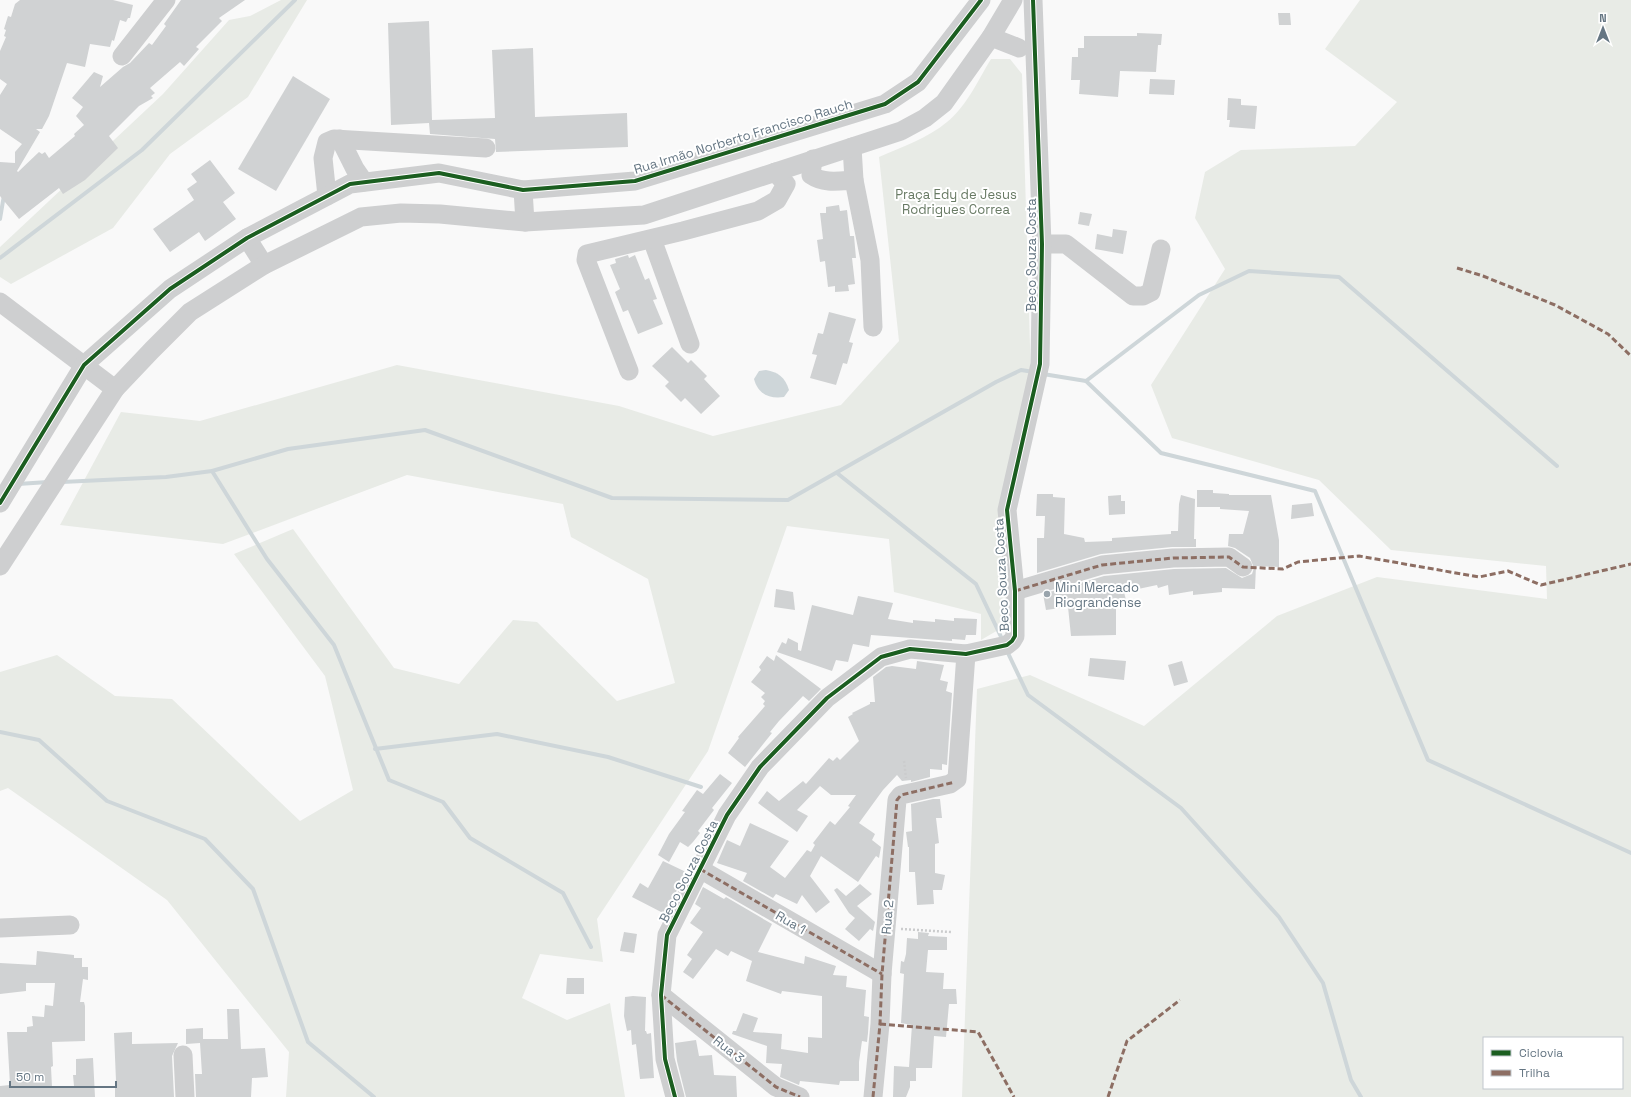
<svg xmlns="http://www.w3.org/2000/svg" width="1631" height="1097" font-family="'Space Grotesk',sans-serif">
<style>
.green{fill:#e8ebe6;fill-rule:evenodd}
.water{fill:#ced6d9}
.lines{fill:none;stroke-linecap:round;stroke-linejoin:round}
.stream{stroke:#ced6d9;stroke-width:4}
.building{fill:#d0d2d3}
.path{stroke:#cbcccd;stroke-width:2.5;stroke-dasharray:2 2;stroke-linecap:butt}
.minor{stroke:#cecfd0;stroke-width:19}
.quiet{stroke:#8d6e63;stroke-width:3;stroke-dasharray:6 3;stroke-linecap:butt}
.cycleway-casing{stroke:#fff;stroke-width:6}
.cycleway{stroke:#1b5e20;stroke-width:4}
.poi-dot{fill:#99a4ac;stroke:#fff;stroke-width:1.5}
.labels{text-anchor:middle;stroke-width:4;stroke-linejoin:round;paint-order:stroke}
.street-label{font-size:13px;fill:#657683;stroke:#fff}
.park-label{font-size:13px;fill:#687a64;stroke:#fff}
.poi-label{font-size:13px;fill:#657683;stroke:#fff;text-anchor:start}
</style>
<rect width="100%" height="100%" fill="#f9f9f9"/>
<g class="green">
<polygon points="281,0 307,0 248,97 170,154 113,228 11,284 0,277 0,247 163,94 229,20 250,16"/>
<path d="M 1360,0 L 1631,0 L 1631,1097 L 962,1097 L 977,689 L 1030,675 L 1144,726 L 1277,616 L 1377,577 L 1547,599 L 1546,566 L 1391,550 L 1319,480 L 1172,438 L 1151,385 L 1225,269 L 1195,218 L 1205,172 L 1241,150 L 1355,146 L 1397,102 L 1325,49 ZM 1484,1038 L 1622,1038 L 1622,1088 L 1484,1088 Z"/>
<path d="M 991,59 L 1010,59 L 1022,74 L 1031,380 L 998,519 L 1010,589 L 1005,626 L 981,640 L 981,614 L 894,592 L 889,539 L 787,526 L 708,751 L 597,919 L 603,962 L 540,954 L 522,998 L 567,1020 L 610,1003 L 625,1097 L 286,1097 L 289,1052 L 167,900 L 8,788 L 0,791 L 0,672 L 57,655 L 115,696 L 172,699 L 300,821 L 353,790 L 325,676 L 234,554 L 293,529 L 394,668 L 459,684 L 513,620 L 537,622 L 617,701 L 675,683 L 648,579 L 571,537 L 563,504 L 407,475 L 223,544 L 60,525 L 121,412 L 200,421 L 397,365 L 619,406 L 713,436 L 841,405 L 899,341 L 879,157 C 902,147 928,138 947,122 C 967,106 978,80 991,59 Z"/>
</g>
<path class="water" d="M 766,370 C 778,372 785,377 789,390 L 784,397 C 769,399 758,394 754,379 L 759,371 Z"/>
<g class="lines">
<g class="stream">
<polyline points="0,219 4,195"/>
<polyline points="0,258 142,150 295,0"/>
<polyline points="1043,374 1086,381 1161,453 1315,491 1428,760 1631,853"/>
<polyline points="1086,381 1199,295 1249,271 1339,277 1557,466"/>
<polyline points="212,471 267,559 334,645 389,780 443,802 470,838 563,893 591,947"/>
<polyline points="837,473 976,584 1003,641"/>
<polyline points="62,482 166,477 212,471 288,449 425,430 612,498 788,500 996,382 1021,370 1034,372"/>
<polyline points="18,484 48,482"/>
<polyline points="1007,651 1028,695 1181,808 1279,917 1323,983 1351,1080 1361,1097"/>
<polyline points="0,732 39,740 107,801 205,839 253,889 308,1042 374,1097"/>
<polyline points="375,749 497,734 608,757 701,787"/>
</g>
</g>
<g class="building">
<polygon points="20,0 113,0 133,5 130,18 128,18 126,22 120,20 114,41 112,40 110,47 90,44 85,67 67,63 49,116 42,129 36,129 40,132 17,171 18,172 39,152 42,154 45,152 49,158 75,136 74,134 84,125 76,116 83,107 72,98 94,72 103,76 100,87 123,67 130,63 149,43 152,45 166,26 164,24 181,0 245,0 219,18 222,21 196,47 199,49 184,66 180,62 150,88 155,93 151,96 153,98 139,106 109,136 118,148 85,180 63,194 59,188 19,219 0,196 0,162 15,163 15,152 22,144 0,129 0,95 7,84 0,79 0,51 6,37 4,36 6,30 4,29 8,16 11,17 15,4"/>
<polygon points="1278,13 1290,13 1291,25 1279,25"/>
<polygon points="429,21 432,120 495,118 492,50 533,48 535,117 627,113 628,147 496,152 495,139 430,134 429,123 391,125 388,23"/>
<polygon points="1137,33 1162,34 1161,45 1158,45 1156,72 1120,71 1118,97 1079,94 1080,80 1071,80 1072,57 1078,57 1078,48 1084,48 1084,36 1137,36"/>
<polygon points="293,76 330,99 276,191 238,169"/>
<polygon points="1150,79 1175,80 1174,95 1149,94"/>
<polygon points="1228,98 1241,99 1241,105 1257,106 1255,129 1229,127 1230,120 1227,120"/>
<polygon points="210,160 235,193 223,202 236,219 205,241 199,232 170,252 153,229 194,200 187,189 197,182 191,174"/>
<polygon points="839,205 840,211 847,210 850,236 854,236 856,258 852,258 855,284 848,285 849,291 835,292 835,286 828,287 825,261 820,262 817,240 823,239 820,213 826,213 826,207"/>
<polygon points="1080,212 1092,214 1089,226 1078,224"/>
<polygon points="1113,229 1127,231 1123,254 1095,249 1097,234 1112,237"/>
<polygon points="628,255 629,258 635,255 645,280 649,278 657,299 653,300 663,324 638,334 628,310 623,312 615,292 620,289 610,265 616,263 615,259"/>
<polygon points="829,312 856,319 849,342 853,343 847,364 843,363 836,385 810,378 817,355 812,354 818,333 823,334"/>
<polygon points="672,347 688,363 691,360 707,376 704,379 720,396 701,414 685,398 681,402 665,386 669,382 652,366"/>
<polygon points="1197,490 1213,490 1213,493 1229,494 1229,495 1271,495 1279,540 1279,567 1256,566 1255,589 1222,588 1222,592 1193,595 1193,591 1169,595 1168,585 1158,588 1157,585 1124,592 1126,600 1116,602 1116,635 1071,636 1068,607 1046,610 1043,594 1104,576 1174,569 1226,568 1242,578 1252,574 1254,568 1250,558 1235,548 1228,546 1229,534 1243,534 1249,511 1220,509 1220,507 1197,507"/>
<polygon points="1037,494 1053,494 1053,497 1065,498 1064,534 1084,538 1085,542 1112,541 1112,538 1171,534 1171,531 1178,531 1179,504 1181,495 1195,499 1194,539 1196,539 1196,547 1172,547 1101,554 1037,573 1037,538 1044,538 1045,516 1036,516"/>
<polygon points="1121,495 1121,501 1125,501 1125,514 1109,515 1108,496"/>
<polygon points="1312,503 1314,516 1291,519 1292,505"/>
<polygon points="776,589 793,592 795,610 774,607"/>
<polygon points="858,596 893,603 888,619 913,623 913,620 935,622 935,619 954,621 954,618 977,619 976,635 966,635 965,640 952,639 952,641 871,635 869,647 853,644 848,662 836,660 832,671 777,652 782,642 786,644 788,638 798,643 798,650 801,651 812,605 853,615"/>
<polygon points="776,655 821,689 809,701 803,696 779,721 770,732 772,733 745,767 728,753 739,738 738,737 765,706 763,704 765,701 761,697 765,693 751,682 761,670 759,667 767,656 774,661"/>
<polygon points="1090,658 1126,661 1124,680 1088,676"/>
<polygon points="917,661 944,665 940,680 948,682 946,691 952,693 947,765 942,764 942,770 930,769 930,777 911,782 911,780 902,781 897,775 883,790 859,823 875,834 872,840 881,847 879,858 876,856 858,882 821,856 810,876 830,902 816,913 802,895 797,904 776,894 773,898 743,881 747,873 717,863 727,840 740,846 750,823 789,841 770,867 785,878 807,850 811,852 815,845 813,843 830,821 835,825 850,807 848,806 856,795 831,795 820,786 797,810 808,816 797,832 758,803 767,791 779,801 803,781 806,784 829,758 833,761 837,757 840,760 859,741 848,717 853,714 852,713 870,704 870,702 875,702 873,677 886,667 892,666 916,669"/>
<polygon points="1182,661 1188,682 1174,686 1168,665"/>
<polygon points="720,774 732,783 712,808 714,810 698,831 700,833 693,842 688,847 680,842 669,862 658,855 669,834 685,812 682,811 697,790 703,794"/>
<polygon points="933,799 940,799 942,818 936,818 939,843 935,844 935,873 945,875 942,890 933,890 934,904 917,905 915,872 909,872 909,847 908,847 906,832 912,831 911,804"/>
<polygon points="663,861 686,872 665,914 632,897 640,883 648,888"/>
<polygon points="860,884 872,894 857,906 875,922 873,931 870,929 859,941 845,929 855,918 849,913 834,890 837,888 846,896"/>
<polygon points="703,887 724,899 726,897 772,924 758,952 804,964 805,956 836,966 833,975 847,976 846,987 866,990 864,1016 869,1017 868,1033 867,1042 862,1041 859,1062 859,1081 840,1081 839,1085 800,1081 799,1085 780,1077 782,1064 766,1063 767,1046 732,1034 733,1031 736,1031 743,1013 758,1018 753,1032 782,1034 781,1049 808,1053 808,1037 822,1038 822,996 782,991 781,994 746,981 752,961 731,951 728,956 716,949 693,979 683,972 692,959 687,955 703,932 690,923 701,908 695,904"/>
<polygon points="624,932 637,934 634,953 620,951"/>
<polygon points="918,932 929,933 928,936 947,937 947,950 928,950 926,972 944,973 943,989 956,989 957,1004 949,1004 946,1037 934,1036 932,1068 916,1068 916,1081 910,1081 910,1087 906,1097 893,1097 894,1066 909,1067 912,1025 901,1023 904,974 900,973 901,961 904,962 906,954 907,938 918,939"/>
<polygon points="37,951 74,955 74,958 82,958 82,967 88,967 88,980 83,979 80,1002 84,1002 85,1006 85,1041 52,1042 53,1066 51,1067 52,1087 74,1086 73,1075 76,1075 76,1059 93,1058 95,1097 0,1097 0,1086 10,1085 7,1032 27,1032 27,1027 33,1026 32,1016 44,1017 45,1005 53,1006 55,983 26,983 26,991 0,994 0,963 36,965"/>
<polygon points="567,978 584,978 584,994 566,994"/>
<polygon points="633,996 646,997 645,1031 646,1031 647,1034 651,1033 654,1078 640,1079 636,1044 632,1045 631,1030 627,1031 624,1016 625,997"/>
<polygon points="227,1009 239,1009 241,1049 265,1048 268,1077 252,1078 251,1097 196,1097 195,1074 202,1074 200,1043 186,1044 186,1029 203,1028 203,1039 228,1039"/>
<polygon points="132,1032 132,1044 178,1043 172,1056 174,1097 115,1097 115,1081 116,1081 114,1033"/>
<polygon points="696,1040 699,1056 712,1055 714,1075 736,1076 737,1097 686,1097 677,1061 675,1043"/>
</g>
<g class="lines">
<g class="path">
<polyline points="904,761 906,778"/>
<polyline points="901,929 951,932"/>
</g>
<g class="minor">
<polyline points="991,37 1019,48"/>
<polyline points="122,56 166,0"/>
<polyline points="340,139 355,169 364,182"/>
<polyline points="852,147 854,180"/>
<path d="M 813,159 L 811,175 C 824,184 839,181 854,180 L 870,260 L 873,327"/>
<polyline points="523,190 525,222"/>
<polyline points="327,196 323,158 327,142 334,139 486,148"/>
<polyline points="247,238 264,265"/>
<polyline points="652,239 690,344"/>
<polyline points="1042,244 1066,244 1133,296 1143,296 1151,292 1161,249"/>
<polyline points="0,302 115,389"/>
<polyline points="629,371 586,260 587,254 683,231 758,211 777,200 786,184 775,172"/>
<polyline points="0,503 84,365 170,289 247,238 350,184 439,173 523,190 635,181 885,104 918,82 981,0"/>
<polyline points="0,566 115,389 152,350 190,312 264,265 361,217 401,213 440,214 525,222 644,215 901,131 925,118 944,103 991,37 1013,0"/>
<polyline points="1015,591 1102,565 1173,558 1229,557 1243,567"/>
<polyline points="700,869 882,974"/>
<polyline points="0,928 70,925"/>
<polyline points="661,995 776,1087 800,1097"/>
<polyline points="183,1055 185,1097"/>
<polyline points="675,1097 665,1059 661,995 667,935 727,815 760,767 827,698 881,657 910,649 966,654 1007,645 1012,641 1015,636 1015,591 1007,510 1040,364 1042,244 1033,0"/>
<polyline points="873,1097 880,1024 882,974 897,800 901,795 950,784 957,779 966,654"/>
</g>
<g class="quiet">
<polyline points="1457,268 1483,276 1555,305 1608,334 1631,356"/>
<polyline points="1015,591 1102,565 1173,558 1229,557 1243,567 1283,569 1298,562 1359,556 1479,577 1508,571 1541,585 1631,564"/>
<polyline points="700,869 882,974"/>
<polyline points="661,995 776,1087 800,1097"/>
<polyline points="880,1024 978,1032 1014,1097"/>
<polyline points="873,1097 880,1024 882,974 897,800 901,795 955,782"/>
<polyline points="1108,1097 1127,1041 1180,1000"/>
</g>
<g class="cycleway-casing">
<g id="cycleway">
<polyline points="0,503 84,365 170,289 247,238 350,184 439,173 523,190 635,181 885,104 918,82 981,0"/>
<polyline points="675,1097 665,1059 661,995 667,935 727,815 760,767 827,698 881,657 910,649 966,654 1007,645 1012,641 1015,636 1015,591 1007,510 1040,364 1042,244 1033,0"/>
</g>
</g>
<use href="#cycleway" class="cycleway"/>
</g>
<circle class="poi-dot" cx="1047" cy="594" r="4"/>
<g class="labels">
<g class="street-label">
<text transform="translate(743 136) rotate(-17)" y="5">Rua Irmão Norberto Francisco Rauch</text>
<text transform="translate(1031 255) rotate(-90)" y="5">Beco Souza Costa</text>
<text transform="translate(1001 575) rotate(-93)" y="5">Beco Souza Costa</text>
<text transform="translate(688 871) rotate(-63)" y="5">Beco Souza Costa</text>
<text transform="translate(887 917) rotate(-85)" y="5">Rua 2</text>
<text transform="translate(791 922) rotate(30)" y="5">Rua 1</text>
<text transform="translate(729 1049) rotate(38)" y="5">Rua 3</text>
</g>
<g class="park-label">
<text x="956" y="199">Praça Edy de Jesus<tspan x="956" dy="15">Rodrigues Correa</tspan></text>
</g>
<g class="poi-label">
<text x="1055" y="592">Mini Mercado<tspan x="1055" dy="15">Riograndense</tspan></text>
</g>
</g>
<rect x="1483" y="1037" width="140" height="52" fill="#ffffff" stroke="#c1c8cd"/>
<rect x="1491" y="1050" width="20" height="6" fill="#1b5e20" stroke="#c1c8cd"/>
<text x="1519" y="1057" font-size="12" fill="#657683">Ciclovia</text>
<rect x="1491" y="1070" width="20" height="6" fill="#8d6e63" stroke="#c1c8cd"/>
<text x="1519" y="1077" font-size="12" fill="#657683">Trilha</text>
<g transform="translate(1603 28)" stroke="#ffffff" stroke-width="3" paint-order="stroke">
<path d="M0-3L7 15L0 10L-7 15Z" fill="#657683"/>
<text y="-6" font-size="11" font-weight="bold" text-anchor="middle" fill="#657683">N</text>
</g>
<path d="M10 1081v6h106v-6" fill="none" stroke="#657683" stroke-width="2"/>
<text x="16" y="1081" font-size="12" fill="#657683" stroke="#ffffff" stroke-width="3" paint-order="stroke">50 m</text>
</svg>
